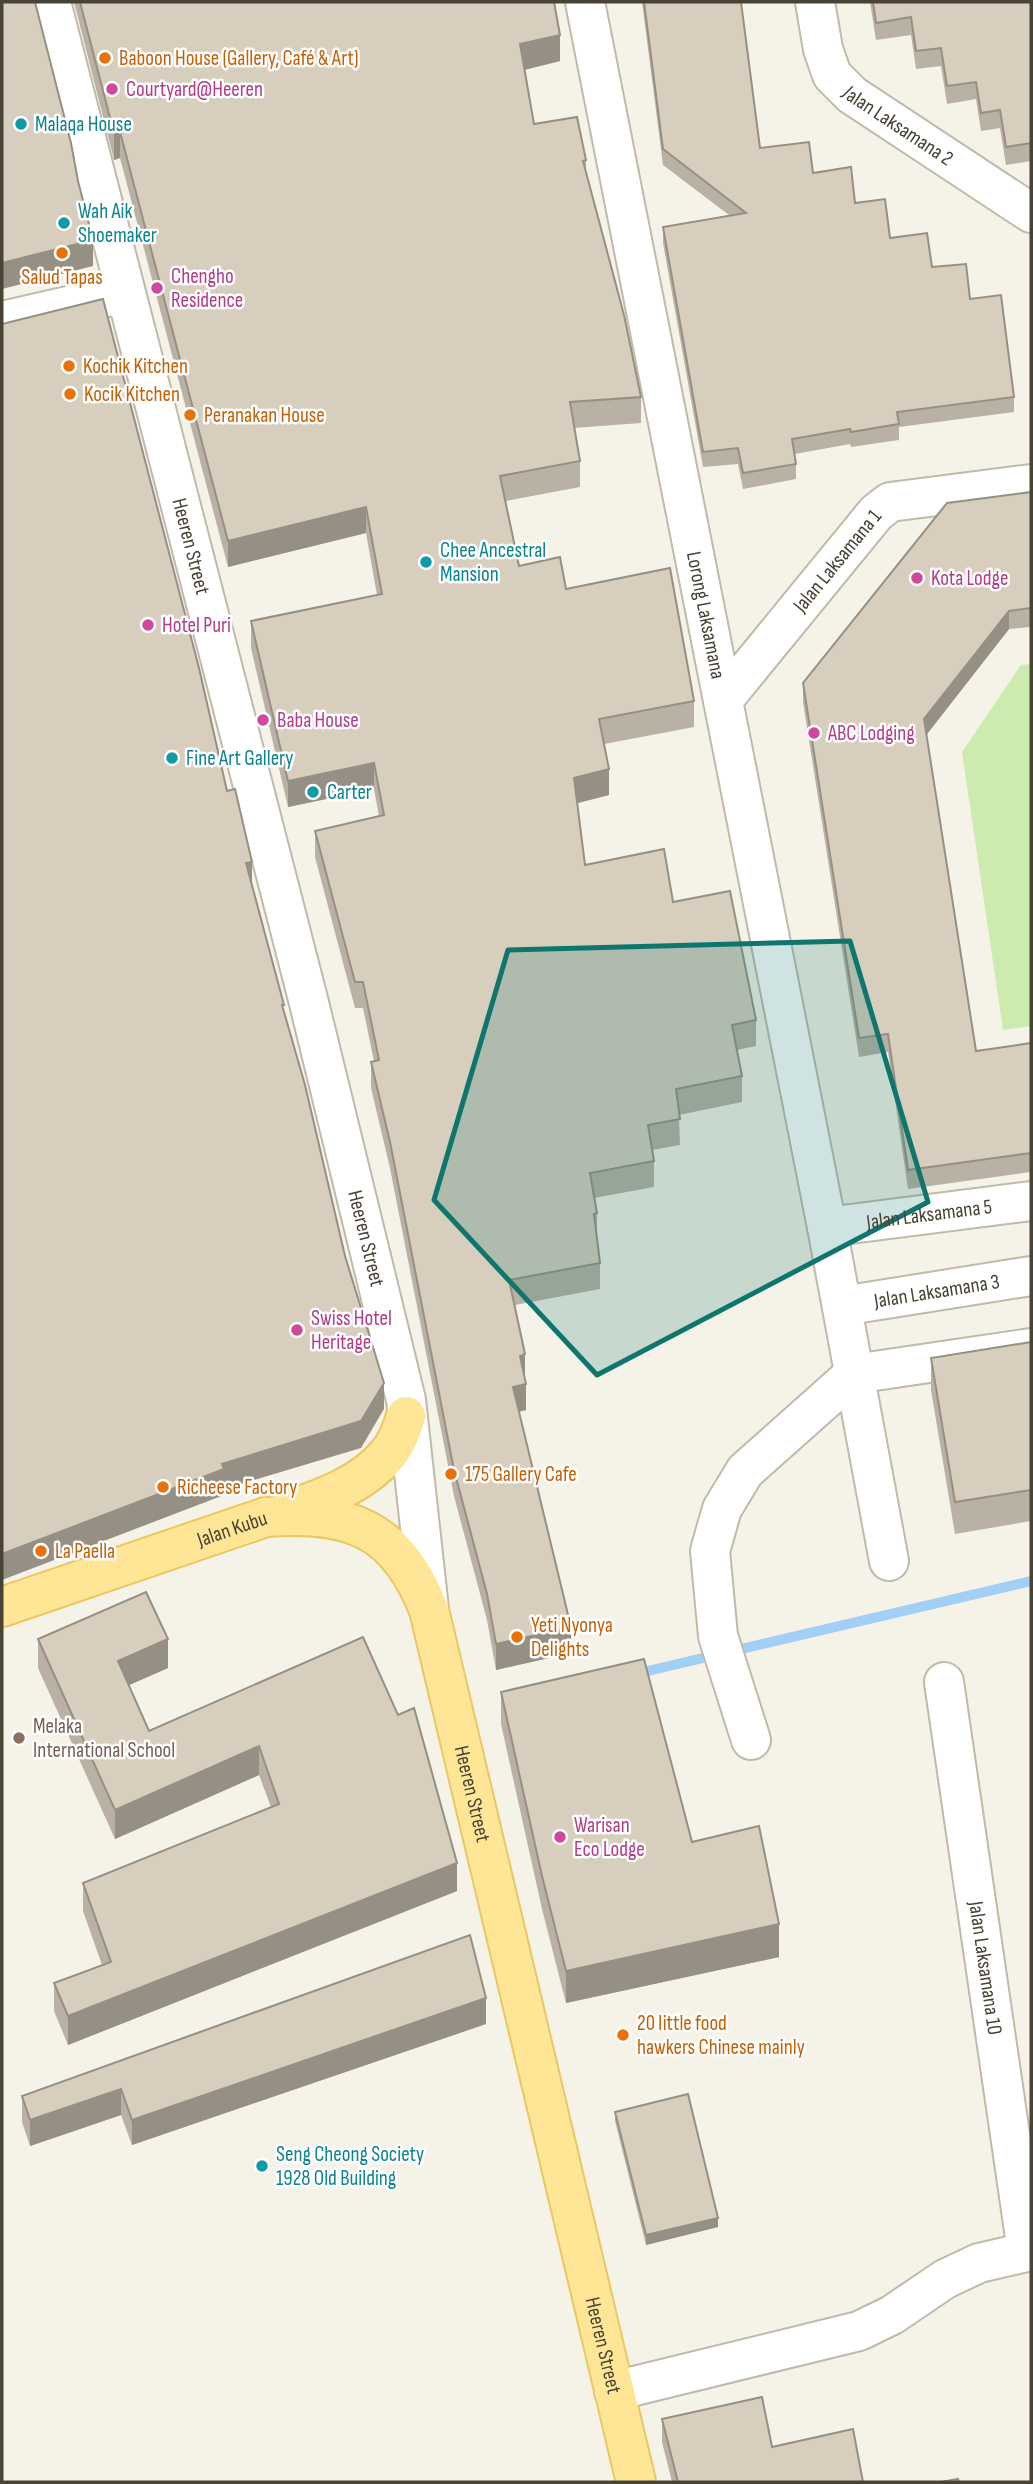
<svg xmlns="http://www.w3.org/2000/svg" width="1033" height="2484" font-family="'Sofia Sans Condensed',sans-serif">
<style>
.green{fill:#ceebaf}
.lines{fill:none;stroke-linecap:round;stroke-linejoin:round}
.stream{stroke:#a2cff5;stroke-width:10}
.minor-casing{stroke:#c1baaa;stroke-width:42}
.major-casing{stroke:#ebc761;stroke-width:42}
.minor{stroke:#fff;stroke-width:38}
.major{stroke:#ffe697;stroke-width:38}
.wall{fill:#b9b1a3}
.shaded-wall{fill:#969084}
.building{fill:#d7cebd;stroke:#969084;stroke-width:2}
.marked{fill:#0f766e;fill-opacity:0.2;stroke:#0f766e;stroke-width:5;stroke-linejoin:round}
.food-dot{fill:#e8710a;stroke:#fff;stroke-width:2.5}
.hotel-dot{fill:#d1479c;stroke:#fff;stroke-width:2.5}
.culture-dot{fill:#0f9aa8;stroke:#fff;stroke-width:2.5}
.education-dot{fill:#8d6e63;stroke:#fff;stroke-width:2.5}
.labels{text-anchor:middle;stroke-width:5;stroke-linejoin:round;paint-order:stroke}
.food-label{font-size:21px;fill:#c56008;stroke:#fff;text-anchor:start}
.hotel-label{font-size:21px;fill:#b23c85;stroke:#fff;text-anchor:start}
.culture-label{font-size:21px;fill:#0d838f;stroke:#fff;text-anchor:start}
.street-label{font-size:21px;fill:#494336;stroke:#fff}
.education-label{font-size:21px;fill:#785e54;stroke:#fff;text-anchor:start}
</style>
<rect width="100%" height="100%" fill="#f5f2e8"/>
<polygon class="green" points="1031,664 1031,1026 1003,1030 962,752 1021,665"/>
<g class="lines">
<polyline class="stream" points="635,1674 1031,1581"/>
<g class="minor-casing">
<g id="minor">
<path id="s1" d="M 51,2 L 309,1003 L 406,1400 L 429,1609"/>
<path id="s2" d="M 585,2 L 827,1227 L 889,1561"/>
<path id="s3" d="M 815,2 L 823,49 L 832,75 L 852,95 L 1031,213"/>
<polyline points="2,321 125,293"/>
<path id="s4" d="M 723,700 L 876,513 L 890,502 L 1031,484"/>
<path id="s5" d="M 827,1227 L 1031,1201"/>
<path id="s6" d="M 842,1306 L 1031,1276"/>
<path id="s7" d="M 944,1682 L 1027,2251"/>
<polyline points="751,1740 718,1636 710,1551 722,1509 745,1471 854,1374 1031,1348"/>
<polyline points="614,2391 859,2331 892,2315 945,2279 979,2263 1031,2251"/>
</g>
</g>
<g class="major-casing">
<g id="major">
<path d="M 288,1510 C 322,1499 363,1484 387,1455 C 397,1444 402,1430 406,1416"/>
<path id="s8" d="M 2,1607 L 266,1517 C 350,1511 397,1528 429,1610 L 636,2482"/>
</g>
</g>
<use href="#minor" class="minor"/>
<use href="#major" class="major"/>
</g>
<g class="wall">
<polygon points="74,2 554,2 560,61 524,70 534,124 586,160 586,172 641,397 641,423 574,428 580,461 580,487 506,501 519,566 566,589 694,701 694,727 604,744 609,795 577,803 585,865 673,902 756,1020 756,1046 737,1050 742,1076 742,1102 679,1115 680,1145 652,1150 654,1161 654,1187 594,1198 597,1213 597,1236 600,1263 600,1289 515,1305 525,1379 526,1410 519,1412 571,1653 496,1670 487,1620 454,1496 390,1168 371,1088 371,1062 374,1061 363,1008 355,1008 315,857 315,831 379,816 374,789 288,807 251,648 251,621 377,595 366,533 228,567 120,158 114,160"/>
<polygon points="642,2 741,2 760,148 813,173 855,203 890,238 932,267 970,299 1014,397 1014,412 899,427 899,440 851,447 850,444 795,454 796,464 796,479 743,489 738,464 703,467 663,243 663,227 729,215 663,165"/>
<polygon points="870,2 1031,2 1031,166 1031,161 1006,165 1000,128 981,131 976,99 947,104 941,66 916,69 911,35 876,40"/>
<polygon points="1031,492 1031,627 1009,629 926,735 976,1051 1031,1043 1031,1172 908,1189 888,1052 859,1057 803,702 803,683"/>
<polygon points="1031,1342 1031,1521 955,1534 931,1390 931,1358"/>
<polygon points="363,1637 457,1891 68,2045 54,2011 54,1983 102,1965 83,1911 83,1883 271,1807 259,1775 115,1839 38,1668 38,1639 168,1668 129,1685 149,1731"/>
<polygon points="501,1692 692,1842 779,1957 566,2003 542,1909 501,1724"/>
<polygon points="486,2024 132,2145 121,2115 30,2146 22,2122 22,2096"/>
<polygon points="615,2112 718,2227 646,2245 615,2121"/>
<polygon points="662,2419 772,2447 863,2482 672,2482 662,2442"/>
</g>
<g class="shaded-wall">
<polygon points="560,35 560,61 520,71 520,44"/>
<polygon points="120,132 120,158 114,160 114,133"/>
<polygon points="93,240 93,266 2,289 2,263"/>
<polygon points="366,507 366,533 228,567 228,541"/>
<polygon points="1009,611 1009,629 924,738 924,719"/>
<polygon points="374,763 374,789 288,807 288,781"/>
<polygon points="609,769 609,795 574,804 574,778"/>
<polygon points="252,862 252,888 246,863"/>
<polygon points="525,1354 525,1381 520,1356"/>
<polygon points="384,1383 384,1409 361,1448 224,1489 224,1495 2,1580 2,1554 222,1464"/>
<polygon points="526,1384 526,1410 513,1413 513,1387"/>
<polygon points="571,1627 571,1653 496,1670 496,1644"/>
<polygon points="168,1639 168,1668 118,1690 118,1661"/>
<polygon points="259,1746 259,1775 115,1839 115,1810"/>
<polygon points="457,1863 457,1891 68,2045 68,2016"/>
<polygon points="779,1924 779,1957 566,2003 566,1971"/>
<polygon points="486,1998 486,2024 132,2145 132,2120"/>
<polygon points="121,2089 121,2115 30,2146 30,2120"/>
<polygon points="718,2218 718,2227 646,2245 646,2235"/>
</g>
<g class="building">
<polygon points="2,2 35,2 71,143 78,181 93,240 2,263"/>
<polygon points="80,2 554,2 560,35 520,44 534,124 577,117 586,160 583,161 624,315 641,397 570,402 580,461 500,476 519,566 560,557 566,589 670,568 694,701 599,719 609,769 574,778 585,865 664,849 673,902 730,891 756,1020 732,1025 742,1076 676,1089 680,1119 648,1125 654,1161 590,1173 597,1213 594,1214 600,1263 509,1280 525,1354 520,1356 526,1384 513,1387 571,1627 496,1644 487,1594 454,1470 390,1142 371,1062 379,1060 363,982 355,982 315,831 384,815 374,763 288,781 251,621 382,594 366,507 228,541 120,132 114,133"/>
<polygon points="644,2 741,2 760,148 809,142 813,173 851,167 855,203 885,199 890,238 927,233 932,267 966,264 970,299 1001,295 1014,397 897,412 899,424 851,432 850,429 792,439 796,464 743,473 738,448 703,452 663,227 746,213 663,149"/>
<polygon points="873,2 1031,2 1031,148 1031,143 1006,147 1000,110 981,113 976,82 947,86 941,48 916,51 911,17 876,23"/>
<polygon points="103,299 199,668 227,791 235,789 252,862 246,863 284,1005 282,1005 305,1085 345,1256 384,1383 361,1421 222,1464 224,1469 2,1554 2,324"/>
<polygon points="1031,492 1031,608 1009,611 924,719 976,1051 1031,1043 1031,1153 908,1170 888,1034 859,1038 803,683 947,503"/>
<polygon points="1031,1342 1031,1490 955,1502 931,1358"/>
<polygon points="146,1592 168,1639 118,1661 149,1731 363,1637 398,1715 414,1708 457,1863 68,2016 54,1983 111,1962 83,1883 279,1804 259,1746 115,1810 38,1639"/>
<polygon points="644,1659 692,1842 759,1826 779,1924 566,1971 542,1876 501,1692"/>
<polygon points="470,1935 486,1998 132,2120 121,2089 30,2120 22,2096"/>
<polygon points="688,2094 718,2218 646,2235 615,2112"/>
<polygon points="762,2397 772,2447 853,2429 863,2482 678,2482 662,2419"/>
<polygon points="958,2479 959,2482 941,2482"/>
</g>
<path class="marked" d="M 850,941 L 928,1202 L 597,1375 L 434,1200 L 508,950 Z"/>
<g class="food-dot">
<circle cx="105" cy="58" r="7"/>
<circle cx="62" cy="253" r="7"/>
<circle cx="69" cy="366" r="7"/>
<circle cx="70" cy="394" r="7"/>
<circle cx="190" cy="415" r="7"/>
<circle cx="451" cy="1474" r="7"/>
<circle cx="163" cy="1487" r="7"/>
<circle cx="41" cy="1551" r="7"/>
<circle cx="517" cy="1637" r="7"/>
<circle cx="623" cy="2035" r="7"/>
</g>
<g class="hotel-dot">
<circle cx="112" cy="89" r="7"/>
<circle cx="157" cy="288" r="7"/>
<circle cx="917" cy="578" r="7"/>
<circle cx="148" cy="625" r="7"/>
<circle cx="263" cy="720" r="7"/>
<circle cx="814" cy="733" r="7"/>
<circle cx="297" cy="1330" r="7"/>
<circle cx="560" cy="1837" r="7"/>
</g>
<g class="culture-dot">
<circle cx="21" cy="124" r="7"/>
<circle cx="64" cy="223" r="7"/>
<circle cx="426" cy="562" r="7"/>
<circle cx="172" cy="758" r="7"/>
<circle cx="313" cy="792" r="7"/>
<circle cx="262" cy="2166" r="7"/>
</g>
<circle class="education-dot" cx="19" cy="1738" r="7"/>
<g class="labels">
<g class="food-label">
<text x="119" y="65">Baboon House (Gallery, Café &amp; Art)</text>
<text x="62" y="284" text-anchor="middle">Salud Tapas</text>
<text x="83" y="373">Kochik Kitchen</text>
<text x="84" y="401">Kocik Kitchen</text>
<text x="204" y="422">Peranakan House</text>
<text x="465" y="1481">175 Gallery Cafe</text>
<text x="177" y="1494">Richeese Factory</text>
<text x="55" y="1558">La Paella</text>
<text x="531" y="1632">Yeti Nyonya<tspan x="531" dy="24">Delights</tspan></text>
<text x="637" y="2030">20 little food<tspan x="637" dy="24">hawkers Chinese mainly</tspan></text>
</g>
<g class="hotel-label">
<text x="126" y="96">Courtyard@Heeren</text>
<text x="171" y="283">Chengho<tspan x="171" dy="24">Residence</tspan></text>
<text x="931" y="585">Kota Lodge</text>
<text x="162" y="632">Hotel Puri</text>
<text x="277" y="727">Baba House</text>
<text x="828" y="740">ABC Lodging</text>
<text x="311" y="1325">Swiss Hotel<tspan x="311" dy="24">Heritage</tspan></text>
<text x="574" y="1832">Warisan<tspan x="574" dy="24">Eco Lodge</tspan></text>
</g>
<g class="culture-label">
<text x="35" y="131">Malaqa House</text>
<text x="78" y="218">Wah Aik<tspan x="78" dy="24">Shoemaker</tspan></text>
<text x="440" y="557">Chee Ancestral<tspan x="440" dy="24">Mansion</tspan></text>
<text x="186" y="765">Fine Art Gallery</text>
<text x="327" y="799">Carter</text>
<text x="276" y="2161">Seng Cheong Society<tspan x="276" dy="24">1928 Old Building</tspan></text>
</g>
<g class="street-label">
<text dy="7" stroke="none"><textPath href="#s3" startOffset="159">Jalan Laksamana 2</textPath></text>
<text dy="7" stroke="none"><textPath href="#s1" startOffset="562">Heeren Street</textPath></text>
<text dy="7" stroke="none"><textPath href="#s4" startOffset="180">Jalan Laksamana 1</textPath></text>
<text dy="7" stroke="none"><textPath href="#s2" startOffset="625">Lorong Laksamana</textPath></text>
<text dy="7" stroke="none"><textPath href="#s5" startOffset="103">Jalan Laksamana 5</textPath></text>
<text dy="7" stroke="none"><textPath href="#s1" startOffset="1276">Heeren Street</textPath></text>
<text dy="7" stroke="none"><textPath href="#s6" startOffset="96">Jalan Laksamana 3</textPath></text>
<text dy="7" stroke="none"><textPath href="#s8" startOffset="243">Jalan Kubu</textPath></text>
<text dy="7" stroke="none"><textPath href="#s8" startOffset="674">Heeren Street</textPath></text>
<text dy="7" stroke="none"><textPath href="#s7" startOffset="289">Jalan Laksamana 10</textPath></text>
<text dy="7" stroke="none"><textPath href="#s8" startOffset="1241">Heeren Street</textPath></text>
</g>
<g class="education-label">
<text x="33" y="1733">Melaka<tspan x="33" dy="24">International School</tspan></text>
</g>
</g>
<rect width="1033" height="2484" fill="none" stroke="#494336" stroke-width="7"/>
</svg>
